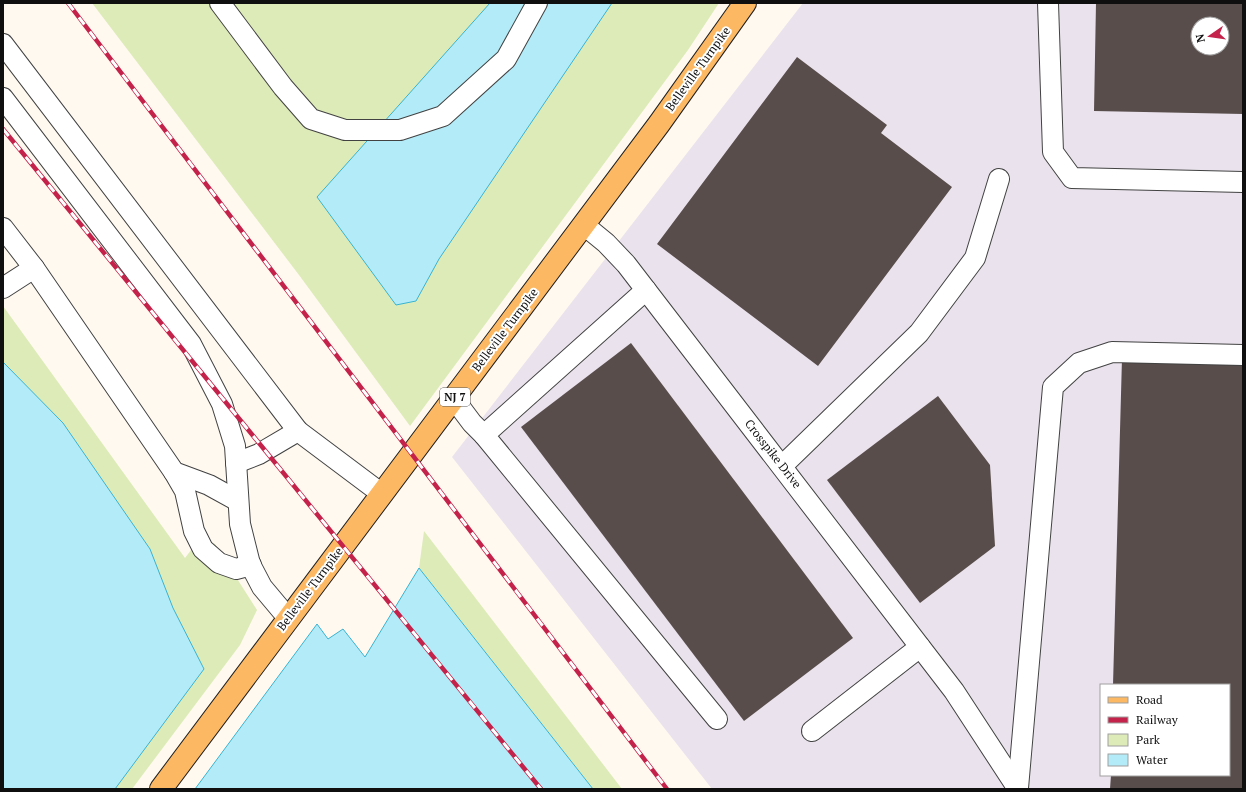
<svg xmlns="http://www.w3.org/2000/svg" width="1246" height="792" font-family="'PT Serif',serif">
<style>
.industrial{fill:#eae3ed;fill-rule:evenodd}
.green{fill:#ddebb8}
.water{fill:#b3ecf8;stroke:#38b3d1}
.building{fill:#584d4b;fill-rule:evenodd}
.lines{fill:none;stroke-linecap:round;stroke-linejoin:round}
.minor-casing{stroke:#424242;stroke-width:22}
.major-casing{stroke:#202020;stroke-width:24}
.minor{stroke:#fff;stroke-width:20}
.major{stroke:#fcb863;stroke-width:22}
.rail-casing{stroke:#c4224a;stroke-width:4.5}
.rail{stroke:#fff;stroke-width:3;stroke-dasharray:9;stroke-linecap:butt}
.labels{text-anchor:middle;stroke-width:4;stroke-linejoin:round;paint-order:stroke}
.shield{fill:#fff;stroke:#575757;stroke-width:1}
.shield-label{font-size:11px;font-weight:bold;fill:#0f0f0f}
.street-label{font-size:12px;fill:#0f0f0f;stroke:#fff}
</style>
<rect width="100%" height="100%" fill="#fff9f0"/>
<path class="industrial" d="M 803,3 L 1243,3 L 1243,789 L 712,789 L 452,457 ZM 1198,24 L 1222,24 L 1222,48 L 1198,48 ZM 1101,685 L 1229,685 L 1229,775 L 1101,775 Z"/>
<g class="green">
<polygon points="92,3 719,3 688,50 410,426 299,275"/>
<polygon points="3,306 185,558 201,537 215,544 257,610 240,645 132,789 3,789"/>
<polygon points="424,531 622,789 593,789 419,568"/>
</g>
<g class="water">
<polygon points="490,3 612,3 439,259 416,301 396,305 317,197"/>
<polygon points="3,362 63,423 150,549 173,608 204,669 115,789 3,789"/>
<polygon points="419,568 593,789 195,789 317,624 328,639 343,629 365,657"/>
</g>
<g class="building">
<path d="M 1096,3 L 1243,3 L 1243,114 L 1094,111 ZM 1198,24 L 1222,24 L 1222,48 L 1198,48 Z"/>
<polygon points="797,57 887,125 881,133 952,187 818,366 657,244"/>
<polygon points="631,343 853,638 744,721 521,427"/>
<polygon points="1122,358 1243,361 1243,789 1110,789 1111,775 1229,775 1229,685 1113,685"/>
<polygon points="938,396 990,465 995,546 920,603 827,480"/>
</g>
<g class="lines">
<g class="minor-casing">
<g id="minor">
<polyline points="220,3 283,87 311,119 345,130 400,130 443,116 506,59 537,3"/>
<polyline points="1048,3 1053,152 1072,178 1243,182"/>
<polyline points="3,44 298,431 382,494"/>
<polyline points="3,98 191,344 222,404 235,446 240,524 250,564 262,587 288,618"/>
<polyline points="584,225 606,243 626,264 954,691 1018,789"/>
<polyline points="3,228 34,268 174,472 209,485 238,501"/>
<polyline points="3,288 34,268"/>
<polyline points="646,290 484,435 717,719"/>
<polyline points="454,399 472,423 484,435"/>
<polyline points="236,463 259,454 298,431"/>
<polyline points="782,466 919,333 975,258 999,179"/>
<polyline points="174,472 185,491 194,531 203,549 219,563 236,569 251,565"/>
<polyline points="812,731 920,647"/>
<polyline points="1018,788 1053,387 1079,363 1112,352 1243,355"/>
</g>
</g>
<g class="major-casing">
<polyline id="major" points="161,789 659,124 745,3"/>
</g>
<use href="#minor" class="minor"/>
<use href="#major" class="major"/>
<g class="rail-casing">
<g id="rail">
<polyline points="68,3 667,789"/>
<polyline points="3,129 541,789"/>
</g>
</g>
<use href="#rail" class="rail"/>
</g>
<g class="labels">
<rect class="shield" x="440" y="388" width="30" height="18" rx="3"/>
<g class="shield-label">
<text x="455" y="401">NJ 7</text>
</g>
<g class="street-label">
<text transform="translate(698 69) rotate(-54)" y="4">Belleville Turnpike</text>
<text transform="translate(505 330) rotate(-53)" y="4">Belleville Turnpike</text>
<text transform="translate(773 454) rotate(52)" y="4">Crosspike Drive</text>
<text transform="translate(310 589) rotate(-53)" y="4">Belleville Turnpike</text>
</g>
</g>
<rect width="1246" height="792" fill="none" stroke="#0f0f0f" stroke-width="8"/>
<rect x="1100" y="684" width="130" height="92" fill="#ffffff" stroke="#9f9f9f"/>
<rect x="1108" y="697" width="20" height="6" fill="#fcb863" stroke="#9f9f9f"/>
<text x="1136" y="704" font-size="12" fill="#0f0f0f">Road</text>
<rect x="1108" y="717" width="20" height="6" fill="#c4224a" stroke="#9f9f9f"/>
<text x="1136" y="724" font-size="12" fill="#0f0f0f">Railway</text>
<rect x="1108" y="734" width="20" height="12" fill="#ddebb8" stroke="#9f9f9f"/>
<text x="1136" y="744" font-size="12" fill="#0f0f0f">Park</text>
<rect x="1108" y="754" width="20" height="12" fill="#b3ecf8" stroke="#9f9f9f"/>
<text x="1136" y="764" font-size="12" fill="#0f0f0f">Water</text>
<g transform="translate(1210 36) rotate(257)"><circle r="19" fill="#ffffff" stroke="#9f9f9f"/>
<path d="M0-3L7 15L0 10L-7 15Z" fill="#c4224a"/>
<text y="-6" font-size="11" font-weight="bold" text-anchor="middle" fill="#0f0f0f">N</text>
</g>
</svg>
